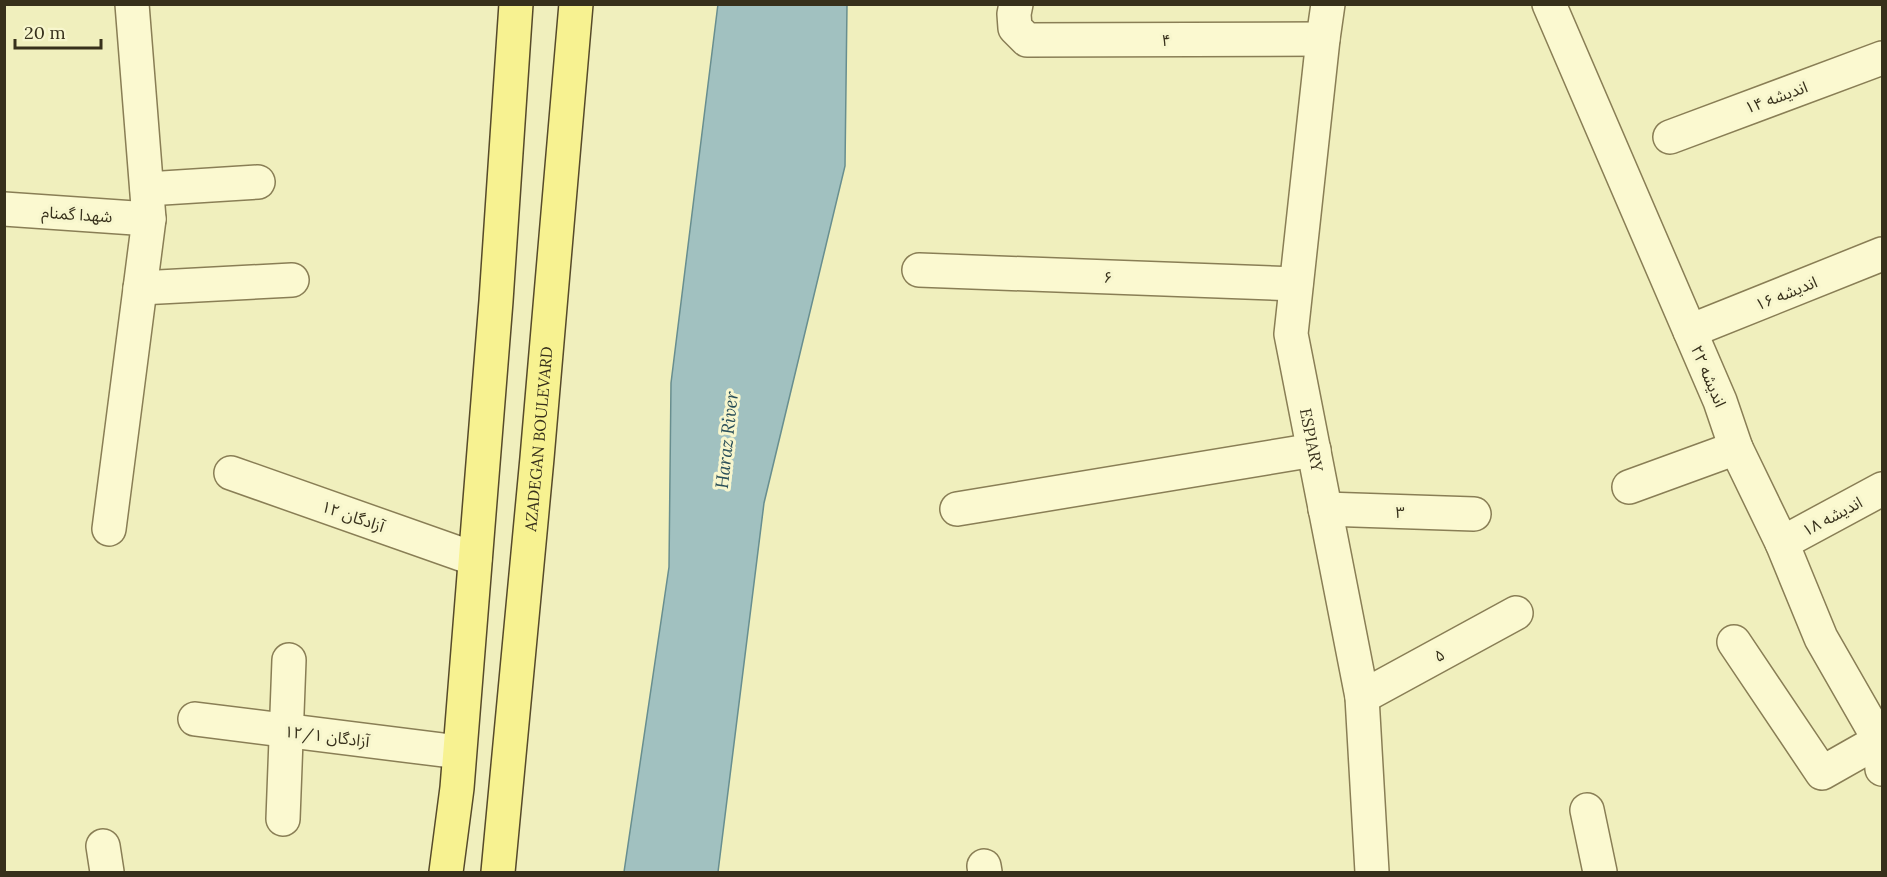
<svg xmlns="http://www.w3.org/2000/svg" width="1887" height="877" font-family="Lora,'Noto Sans Arabic',serif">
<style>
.water{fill:#a1c1c0;stroke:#688e8f;stroke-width:1.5}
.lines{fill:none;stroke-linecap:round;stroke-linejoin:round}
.minor-casing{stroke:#897e55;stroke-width:36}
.major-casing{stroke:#564a2a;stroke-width:36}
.minor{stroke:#fbf9d0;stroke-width:33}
.major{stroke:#f7f291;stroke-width:33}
.labels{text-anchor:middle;stroke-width:6;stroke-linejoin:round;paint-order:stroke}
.street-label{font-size:16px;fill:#37301b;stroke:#f7f6cd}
.water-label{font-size:18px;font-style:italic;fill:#294e58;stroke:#f7f6cd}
</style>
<rect width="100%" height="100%" fill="#f0efbd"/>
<polygon class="water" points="718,4 847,5 845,166 764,503 718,872 624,872 669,567 671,383"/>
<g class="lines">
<g class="minor-casing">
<g id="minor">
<polyline points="1016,4 1014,14 1015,28 1027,40 1323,39"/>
<path id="s1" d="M 1328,4 L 1323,39 L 1291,334 L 1362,697 L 1372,872"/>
<polyline points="1549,4 1720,401 1736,448 1782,543 1821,638 1880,741 1882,769"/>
<polyline points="1670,137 1882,58"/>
<polyline points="147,189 258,182"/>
<polyline points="4,209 149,219"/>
<polyline points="919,270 1296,284"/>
<polyline points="140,288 292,280"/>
<polyline points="1690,331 1882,254"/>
<polyline points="231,473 475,559"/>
<polyline points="1629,487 1736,448"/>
<polyline points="957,509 1314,450"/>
<polyline points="1325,509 1474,514"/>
<polyline points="109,529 149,219 132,4"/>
<polyline points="1782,543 1882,489"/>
<polyline points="1734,642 1822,773 1882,739"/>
<polyline points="1362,697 1516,613"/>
<polyline points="195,719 459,752"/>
<polyline points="1587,810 1600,872"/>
<polyline points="283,819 289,660"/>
<polyline points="103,846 107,872"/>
<polyline points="984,866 985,872"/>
</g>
</g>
<g class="major-casing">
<g id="major">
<polyline points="446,872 457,788 496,301 516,4"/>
<path id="s2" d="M 498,872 L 537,458 L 576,4"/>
</g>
</g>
<use href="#minor" class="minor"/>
<use href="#major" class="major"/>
</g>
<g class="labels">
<g class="street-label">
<text x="1166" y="46">۴</text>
<text transform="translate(1776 97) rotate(-20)" y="6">اندیشه ۱۴</text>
<text transform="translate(77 214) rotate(4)" y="6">شهدا گمنام</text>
<text transform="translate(1108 277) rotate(2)" y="6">۶</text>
<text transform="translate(1786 293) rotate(-22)" y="6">اندیشه ۱۶</text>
<text transform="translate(1709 376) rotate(67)" y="6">اندیشه ۲۲</text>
<text dy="6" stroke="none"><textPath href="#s2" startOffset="435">AZADEGAN BOULEVARD</textPath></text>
<text dy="6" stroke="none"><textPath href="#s1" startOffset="440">ESPIARY</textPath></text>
<text transform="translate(1400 512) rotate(2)" y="6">۳</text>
<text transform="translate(353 516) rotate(19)" y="6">آزادگان ۱۲</text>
<text transform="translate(1832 516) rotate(-28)" y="6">اندیشه ۱۸</text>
<text transform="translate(1439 655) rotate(-29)" y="6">۵</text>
<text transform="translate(327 736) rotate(7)" y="6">آزادگان ۱۲/۱</text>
</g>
<g class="water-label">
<text transform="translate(727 440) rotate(-84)" y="6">Haraz River</text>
</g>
</g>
<rect width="1887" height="877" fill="none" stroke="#37301b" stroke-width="12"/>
<path d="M15 39v9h86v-9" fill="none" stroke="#37301b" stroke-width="3"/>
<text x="24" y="39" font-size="18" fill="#37301b" stroke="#f7f6cd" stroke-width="4.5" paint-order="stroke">20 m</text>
</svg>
